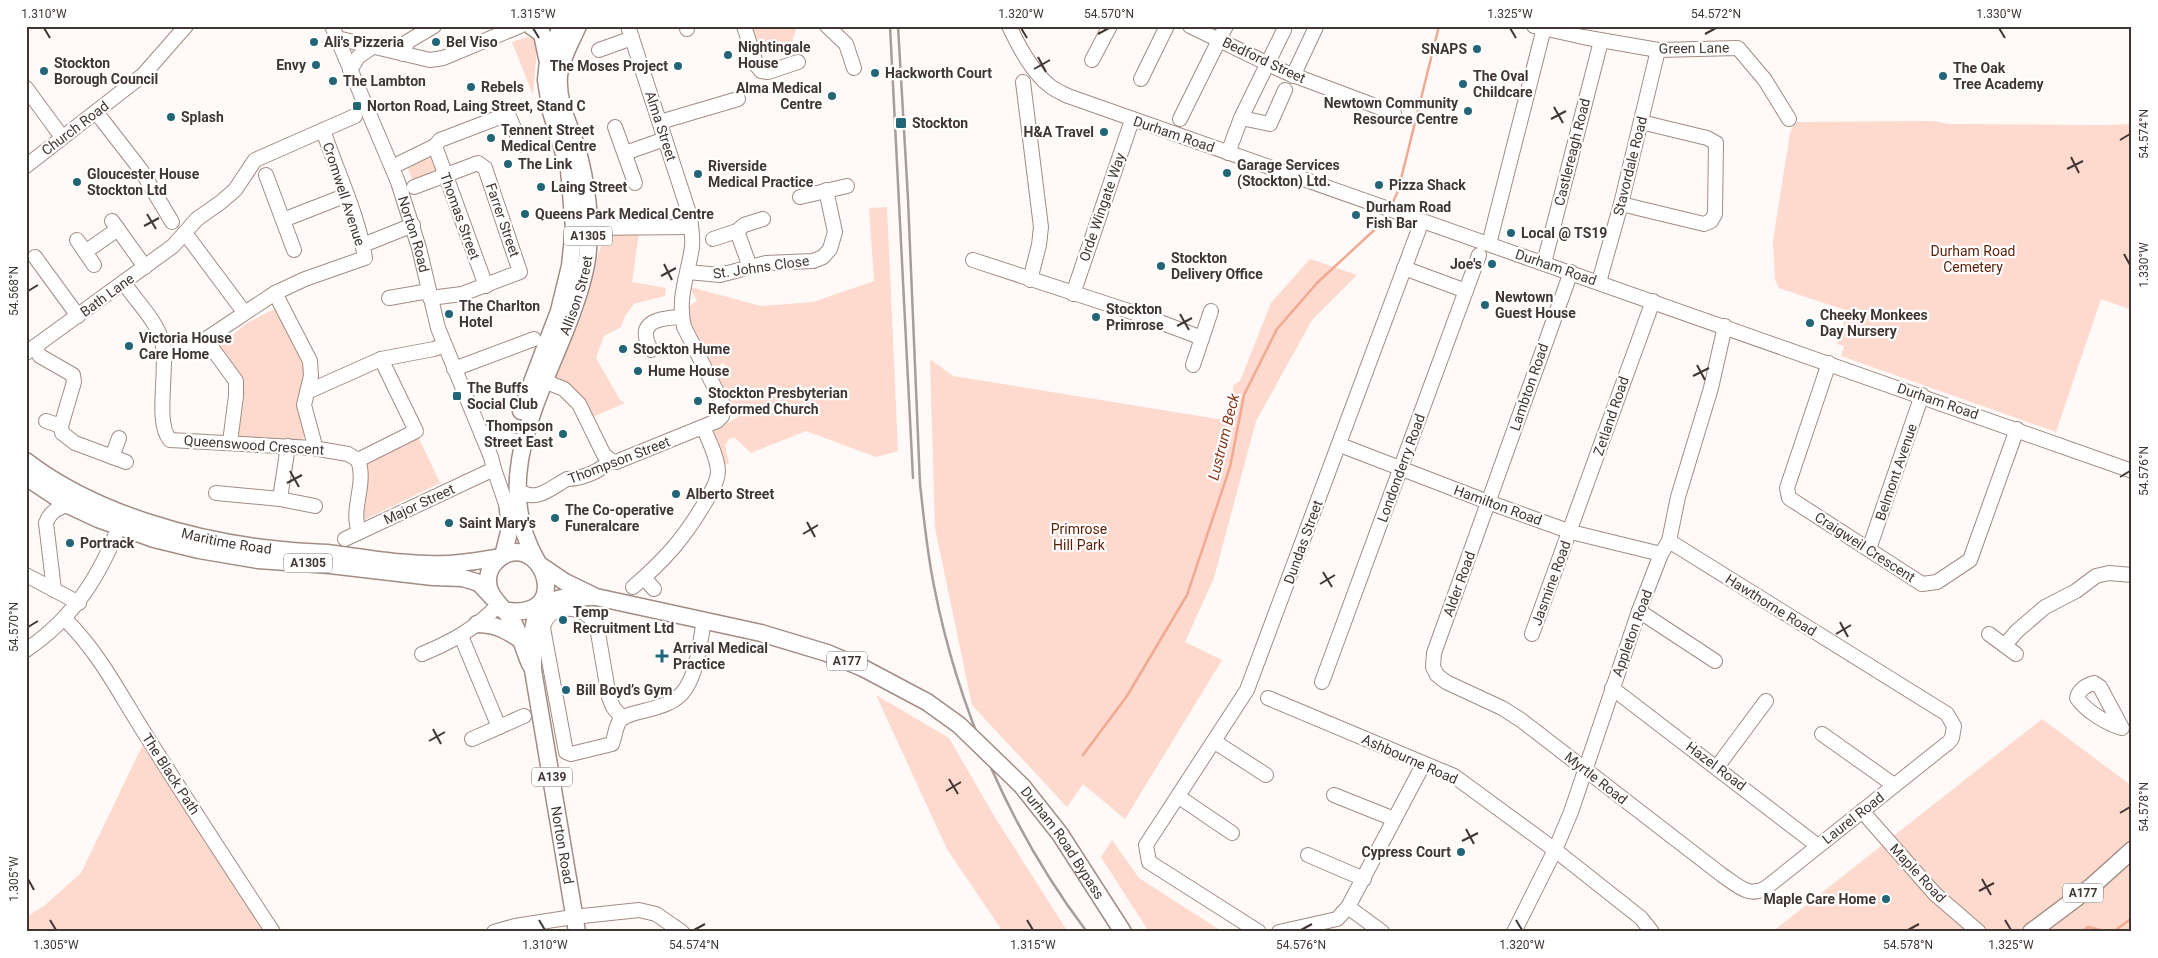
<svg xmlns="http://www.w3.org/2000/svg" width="2158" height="958" font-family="Roboto,sans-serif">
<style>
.green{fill:#fed9cd}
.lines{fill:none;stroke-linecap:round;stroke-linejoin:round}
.stream{stroke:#f1a991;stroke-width:2.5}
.minor-casing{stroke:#a28c84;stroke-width:16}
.major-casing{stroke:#a28c84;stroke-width:19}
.minor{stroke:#fff;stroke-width:14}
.major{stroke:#fff;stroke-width:16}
.rail{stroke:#a59e9b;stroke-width:2.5}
.major-bridge-casing{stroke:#a28c84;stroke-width:19;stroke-linecap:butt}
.major-bridge{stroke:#fff;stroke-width:16}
.ticks{fill:none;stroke:#403633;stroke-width:2}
.poi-dot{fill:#226577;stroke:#fff;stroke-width:2}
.labels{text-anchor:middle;stroke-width:4.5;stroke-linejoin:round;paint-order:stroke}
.shield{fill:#fff;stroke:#797270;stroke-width:1}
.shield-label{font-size:12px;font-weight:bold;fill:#403633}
.poi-label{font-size:14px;font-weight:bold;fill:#403633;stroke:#fff;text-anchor:start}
.street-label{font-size:14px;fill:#403633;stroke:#fff}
.park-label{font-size:14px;fill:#5c1d05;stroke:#fff}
.water-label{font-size:15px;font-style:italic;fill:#8a3618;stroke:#fff}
.neatline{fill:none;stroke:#403633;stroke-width:2}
.ticks-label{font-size:12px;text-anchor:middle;fill:#403633}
</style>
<rect width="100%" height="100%" fill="#fffaf8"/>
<g class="green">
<polygon points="750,26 797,26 791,45 778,41 758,49"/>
<polygon points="527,37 535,40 537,47 533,95 512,42"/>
<polygon points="1933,121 1949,124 2102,125 2132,124 2132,310 2101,299 2056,432 1841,356 1844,346 1837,344 1848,311 1779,288 1775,280 1773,241 1790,133 1792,127 1797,122"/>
<polygon points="427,158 432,159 437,171 413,182 408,169 409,165"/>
<polygon points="887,207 898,451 876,457 806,431 751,453 734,437 729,439 725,445 729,464 722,465 712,434 714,431 738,417 716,381 722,372 729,375 723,362 719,367 707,363 687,320 688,307 697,301 690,287 761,306 813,302 874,281 869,208"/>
<polygon points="639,234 632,282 666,288 665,296 634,304 625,316 621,327 604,336 596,358 620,400 625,403 590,418 557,380 556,373 583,313 599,251 608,235"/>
<polygon points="1310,259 1357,275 1312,320 1256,421 1214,578 1185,642 1222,660 1125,819 1083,784 1067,807 972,705 935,528 930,359 953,376 1224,420 1234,385 1240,381 1242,376 1271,303"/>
<path d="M 276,308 L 304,366 L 299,411 L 307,433 L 302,440 L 241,438 L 236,432 C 237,425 244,393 244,390 C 241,373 228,359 219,346 L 247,323 Z"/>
<polygon points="416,432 440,483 364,520 365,458"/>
<polygon points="876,695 949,738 996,819 1068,932 1003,932 947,849"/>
<polygon points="2042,719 2132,786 2132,932 1772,932"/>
<polygon points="145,740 267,932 26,932 26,917 44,906 81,873"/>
<polygon points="1112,840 1139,878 1223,932 1149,932 1101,857"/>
</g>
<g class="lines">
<g class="stream">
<polyline points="1391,206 1398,191 1439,26"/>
<polyline points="1083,755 1127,696 1187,595 1230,467 1244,395 1277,329 1317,283 1384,221 1388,213"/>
<polyline points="2082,932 2088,927 2108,932"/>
<polyline points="2113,932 2132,918"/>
</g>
<g class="minor-casing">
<g id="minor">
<path id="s1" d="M 332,26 L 398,182 L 419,248 L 438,328 L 491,457 L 494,469 L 508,510"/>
<polyline points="687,26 687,29"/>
<polyline points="744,26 757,66 761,71 768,72 798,62"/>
<polyline points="827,26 846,44 854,68"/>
<path d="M 1009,26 C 1019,47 1032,72 1050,86 C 1055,90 1062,93 1068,96 L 2132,471"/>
<polyline points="1190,26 1285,72 1394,113"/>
<polyline points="1534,26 1583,37 1658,50 1738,48 1765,80 1789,119"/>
<polyline points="337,38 430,60 443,58 520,26"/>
<polyline points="599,50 632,38"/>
<polyline points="403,54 407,42 434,26"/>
<polyline points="1092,60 1110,26"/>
<polyline points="350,70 358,57 374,46"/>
<polyline points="1293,76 1316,27"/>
<polyline points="1141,79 1167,26"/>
<polyline points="1023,82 1041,227 1039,245 1030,280"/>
<polyline points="26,88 62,137"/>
<polyline points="96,112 141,170 172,222"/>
<polyline points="1241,118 1270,124 1285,90"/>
<polyline points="1180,119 1226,26"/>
<polyline points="660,122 738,99"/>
<polyline points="615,127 635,183"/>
<polyline points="435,146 486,286"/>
<polyline points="625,153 665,139"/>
<polyline points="1228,153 1241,118 1284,30"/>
<polyline points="26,166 143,75 186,26"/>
<polyline points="392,167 435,146 440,140 508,114 521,145"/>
<polyline points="266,175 294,250"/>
<polyline points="414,187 478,163 485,168 520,272 462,294 430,298"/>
<polyline points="800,197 847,186"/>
<polyline points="1621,204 1704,224 1711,221 1715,214 1716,143 1707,138 1641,122"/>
<polyline points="283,220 347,195"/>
<polyline points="112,221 145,267"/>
<polyline points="580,228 691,227"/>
<polyline points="737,231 750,267"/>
<polyline points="185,233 244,312"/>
<polyline points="713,239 737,231 744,225 763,219"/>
<polyline points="77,240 94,265"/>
<polyline points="1489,244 1544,28"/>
<polyline points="363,245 413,225"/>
<polyline points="85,252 118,229"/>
<polyline points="35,257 78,316"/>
<polyline points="973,260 1144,316 1202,338"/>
<polyline points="1544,263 1601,41"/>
<polyline points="1404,268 1466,291"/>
<polyline points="688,272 720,275 766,263 813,261 823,257 830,249 835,232 826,190"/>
<path d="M 1571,272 L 1434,653 L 1433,667 L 1437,675 L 1446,682 L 1502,708 L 1521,720 L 1722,875 C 1737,885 1750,899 1767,887 L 1949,742 L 1952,738 L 1954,726 L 1947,714 L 1669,541"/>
<polyline points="1599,282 1621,204 1658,50"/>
<path d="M 124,283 C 136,301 156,320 162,341 C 169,368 154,422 170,440 L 313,448 L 348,454 L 358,460"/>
<polyline points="275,293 310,361 311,376 304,405 314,442 313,448"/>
<polyline points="1073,294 1132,120"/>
<polyline points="389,298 429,291"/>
<polyline points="206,340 236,381 236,396 230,442"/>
<polyline points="34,347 40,356 73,375 74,382 61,426 62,433 75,443 126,462"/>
<path d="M 651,350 C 635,321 659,318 682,317"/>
<polyline points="26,353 173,246 197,219 221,202 235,190 255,160 355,116"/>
<path d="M 164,353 L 188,351 L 275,293 L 305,279 L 365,258 C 358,214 337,172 323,130"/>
<polyline points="1829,363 1787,488 1789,498 1922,584 1937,582 1970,560 2017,429"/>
<polyline points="1193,365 1211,311"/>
<polyline points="454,369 534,339"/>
<polyline points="544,381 564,389 579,404 604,455 610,460"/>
<polyline points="307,392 381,359 434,349 444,345"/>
<polyline points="46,421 61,426"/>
<polyline points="482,432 523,443"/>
<polyline points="1340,445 1488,502 1571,532 1661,554"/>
<polyline points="112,457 119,438"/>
<polyline points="358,460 416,431 381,359"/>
<path d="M 358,460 C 367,484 350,509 359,532"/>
<path d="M 517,489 C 535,504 549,489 567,479 C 581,479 602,471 610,460 L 616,462 L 717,421 L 722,416 L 724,406 L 684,327 C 677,298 688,275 692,247 C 693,237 691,226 690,216 L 628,26"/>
<polyline points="216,493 280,499 315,506"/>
<polyline points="280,499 288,446"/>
<polyline points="345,539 494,469"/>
<polyline points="1869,549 1922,395"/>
<polyline points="26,575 79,603"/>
<polyline points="644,578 654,589"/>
<path d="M 633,587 C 665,560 686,536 707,499 C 712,491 718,481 718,471 C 717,456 709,441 703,427"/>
<path d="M 54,590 L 46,523 C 50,512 57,508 68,505"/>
<polyline points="1639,611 1715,661"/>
<path d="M 65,619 C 102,656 121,697 149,740 C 189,804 231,868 273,932"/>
<polyline points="1532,634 1653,301"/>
<polyline points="1989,634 2016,654"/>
<polyline points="461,636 499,727"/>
<polyline points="2005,645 2017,631 2045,607 2076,591 2096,576 2109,573 2132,575"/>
<path d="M 26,650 C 75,617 102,573 122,518"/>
<path d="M 422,654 C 451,642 477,628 498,605"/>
<polyline points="1322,682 1479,255"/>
<path d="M 2094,683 L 2100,687 L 2122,728 C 2107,724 2086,711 2077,698 C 2079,690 2086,685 2094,683 Z"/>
<polyline points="1612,688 1818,846"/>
<polyline points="1268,698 1454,776 1555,850 1641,918 1652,932"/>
<path d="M 622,718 L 613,707 L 609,697 L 597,627 C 587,604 548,601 543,628 L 566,752 L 571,754 L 612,744 C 615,737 615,729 619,722 C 627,708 670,714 686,688 C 698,669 700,642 704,620"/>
<polyline points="1822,734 1894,785"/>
<polyline points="472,739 524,716"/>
<polyline points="1215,742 1266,775"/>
<polyline points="1717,767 1766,701"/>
<polyline points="1334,795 1394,819"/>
<polyline points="1179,797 1232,833"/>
<polyline points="1862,811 1935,894 1979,932"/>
<polyline points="1308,855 1364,879"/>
<polyline points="1348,907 1382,932"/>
<polyline points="494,932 515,926 573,917 639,910 656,914 682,932"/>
<polyline points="1259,932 1149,862 1146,845 1247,690 1422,221"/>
<polyline points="1279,932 1337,919 1348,907 1423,765"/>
<polyline points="1514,932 1555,850 1571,812 1639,611 1661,554 1669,541 1678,497 1711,388 1725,326"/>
</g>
</g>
<g class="major-casing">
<g id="major">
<polyline points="531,26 542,34 547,58"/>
<polyline points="521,411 559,311 570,266 574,228 569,170 551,112 546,80 548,61 561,26"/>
<path id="s2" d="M 26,461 C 95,514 196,542 282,550 C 297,552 312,552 327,553 C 367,558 408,566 448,564 C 466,563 483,560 501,557"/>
<polyline points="26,477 68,505 98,519 154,539 199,550 258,560 330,565 433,577 463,578 479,583 493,598"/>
<polyline points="503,556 510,528 507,501"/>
<path id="s3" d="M 537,561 C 479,462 567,362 586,265 C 593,227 587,182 576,145 C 568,122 557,101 559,76 C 561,58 571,42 578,26"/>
<polyline points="540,565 565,582 596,597 761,633 827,653 863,668 927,702"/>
<polyline points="540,604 562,598 594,597"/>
<path id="s4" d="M 538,606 L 533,630 L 533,670 L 577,932"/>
<path d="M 503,610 C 572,623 546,539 507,554 C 499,557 491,565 489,573 C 483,595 503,605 513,622 C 520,634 524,650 530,664"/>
<path d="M 477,624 C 496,624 506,630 521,640"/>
<path id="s5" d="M 1022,786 L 1060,834 L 1123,932"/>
<polyline points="2031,932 2091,887 2132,850"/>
</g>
</g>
<use href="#minor" class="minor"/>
<use href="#major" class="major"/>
<g class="rail">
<polyline points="890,26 913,478"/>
<path d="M 898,26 L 908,199 L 920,484 C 924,519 927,552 934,586 C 958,709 1011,832 1087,932"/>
</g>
<g class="major-bridge-casing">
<polyline id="major-bridge" points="927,702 959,725 1022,786"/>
</g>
<use href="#major-bridge" class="major-bridge"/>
</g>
<path class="ticks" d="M 44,28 L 50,38M 533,28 L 539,38M 1021,28 L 1027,38M 1510,28 L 1516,38M 1999,28 L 2005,38M 1098,34 L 1109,28M 1705,34 L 1716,28M 1038,57 L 1046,72M 1034,69 L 1050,60M 1554,107 L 1563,123M 1551,119 L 1566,111M 2120,140 L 2130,134M 2071,157 L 2079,173M 2067,169 L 2083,161M 147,214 L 156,229M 144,226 L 159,218M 2124,254 L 2130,265M 664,264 L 672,280M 661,276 L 676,268M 28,291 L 38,285M 1180,314 L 1189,330M 1177,326 L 1192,318M 1697,365 L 1705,380M 1693,376 L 1709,368M 290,471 L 299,487M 2120,477 L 2130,471M 287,483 L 302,475M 807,522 L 815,537M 803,534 L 818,525M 1323,572 L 1332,587M 1320,584 L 1335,575M 1840,622 L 1848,637M 28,627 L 38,621M 1836,634 L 1851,625M 433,729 L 441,744M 429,741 L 445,732M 949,779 L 958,794M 946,791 L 961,782M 2120,813 L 2130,807M 1466,829 L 1474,844M 1462,841 L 1478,833M 28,879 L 34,890M 1982,879 L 1991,895M 1979,891 L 1994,883M 50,920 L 56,930M 539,920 L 545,930M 1027,920 L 1033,930M 1516,920 L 1522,930M 2005,920 L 2011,930M 694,930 L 705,924M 1301,930 L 1312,924M 1908,930 L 1919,924"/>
<g class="poi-dot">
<circle cx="314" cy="42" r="5"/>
<circle cx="436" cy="42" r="5"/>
<circle cx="1477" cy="49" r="5"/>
<circle cx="728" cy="55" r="5"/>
<circle cx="316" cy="65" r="5"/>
<circle cx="678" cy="66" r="5"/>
<circle cx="44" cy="71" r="5"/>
<circle cx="875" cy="73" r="5"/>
<circle cx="1943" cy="76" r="5"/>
<circle cx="333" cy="81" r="5"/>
<circle cx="1463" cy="84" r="5"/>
<circle cx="471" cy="87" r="5"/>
<circle cx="832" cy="96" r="5"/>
<rect x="352" y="101" width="10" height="10" rx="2.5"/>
<circle cx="1468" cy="111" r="5"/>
<circle cx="171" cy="117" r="5"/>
<rect x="895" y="117" width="12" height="12" rx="2.5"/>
<circle cx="1104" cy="132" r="5"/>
<circle cx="491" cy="138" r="5"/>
<circle cx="508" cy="164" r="5"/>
<circle cx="1227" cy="173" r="5"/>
<circle cx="698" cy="174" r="5"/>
<circle cx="77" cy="182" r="5"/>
<circle cx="1379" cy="185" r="5"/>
<circle cx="541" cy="187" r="5"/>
<circle cx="525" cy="214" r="5"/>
<circle cx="1356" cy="215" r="5"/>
<circle cx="1511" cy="233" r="5"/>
<circle cx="1492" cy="264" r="5"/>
<circle cx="1161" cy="266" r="5"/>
<circle cx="1485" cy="305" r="5"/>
<circle cx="449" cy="314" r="5"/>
<circle cx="1096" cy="317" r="5"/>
<circle cx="1810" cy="323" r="5"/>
<circle cx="129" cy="346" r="5"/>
<circle cx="623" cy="349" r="5"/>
<circle cx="638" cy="371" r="5"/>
<rect x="452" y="391" width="10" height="10" rx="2.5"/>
<circle cx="698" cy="401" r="5"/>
<circle cx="563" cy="434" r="5"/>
<circle cx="676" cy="494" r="5"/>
<circle cx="555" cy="518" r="5"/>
<circle cx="449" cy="523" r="5"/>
<circle cx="70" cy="543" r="5"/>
<circle cx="563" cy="620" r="5"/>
<path d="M659.5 648.5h5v5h5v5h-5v5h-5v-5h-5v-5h5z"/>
<circle cx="566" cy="690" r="5"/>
<circle cx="1461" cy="852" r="5"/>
<circle cx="1886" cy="899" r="5"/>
</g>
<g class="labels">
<g class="shield">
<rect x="564" y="226.5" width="48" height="19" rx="4"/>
<rect x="284" y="553.5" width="48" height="19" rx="4"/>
<rect x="827" y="651.5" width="40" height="19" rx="4"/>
<rect x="532" y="767.5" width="40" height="19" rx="4"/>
<rect x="2063" y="883.5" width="40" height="19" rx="4"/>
</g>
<g class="shield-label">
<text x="588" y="240">A1305</text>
<text x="308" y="567">A1305</text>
<text x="847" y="665">A177</text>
<text x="552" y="781">A139</text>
<text x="2083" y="897">A177</text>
</g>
<g class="poi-label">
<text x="324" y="47">Ali's Pizzeria</text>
<text x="446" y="47">Bel Viso</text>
<text x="738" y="52">Nightingale<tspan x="738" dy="16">House</tspan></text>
<text x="1467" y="54" text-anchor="end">SNAPS</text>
<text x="54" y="68">Stockton<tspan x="54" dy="16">Borough Council</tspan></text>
<text x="306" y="70" text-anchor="end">Envy</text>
<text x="668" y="71" text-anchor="end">The Moses Project</text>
<text x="1953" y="73">The Oak<tspan x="1953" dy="16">Tree Academy</tspan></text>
<text x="885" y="78">Hackworth Court</text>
<text x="1473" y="81">The Oval<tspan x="1473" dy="16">Childcare</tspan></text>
<text x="343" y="86">The Lambton</text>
<text x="481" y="92">Rebels</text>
<text x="822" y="93" text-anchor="end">Alma Medical<tspan x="822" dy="16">Centre</tspan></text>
<text x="1458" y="108" text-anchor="end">Newtown Community<tspan x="1458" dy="16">Resource Centre</tspan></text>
<text x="367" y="111">Norton Road, Laing Street, Stand C</text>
<text x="181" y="122">Splash</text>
<text x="912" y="128">Stockton</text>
<text x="501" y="135">Tennent Street<tspan x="501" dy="16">Medical Centre</tspan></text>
<text x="1094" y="137" text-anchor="end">H&amp;A Travel</text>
<text x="518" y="169">The Link</text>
<text x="1237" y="170">Garage Services<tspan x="1237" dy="16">(Stockton) Ltd.</tspan></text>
<text x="708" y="171">Riverside<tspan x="708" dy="16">Medical Practice</tspan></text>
<text x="87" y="179">Gloucester House<tspan x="87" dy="16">Stockton Ltd</tspan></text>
<text x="1389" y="190">Pizza Shack</text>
<text x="551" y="192">Laing Street</text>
<text x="1366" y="212">Durham Road<tspan x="1366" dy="16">Fish Bar</tspan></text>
<text x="535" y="219">Queens Park Medical Centre</text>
<text x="1521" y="238">Local @ TS19</text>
<text x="1171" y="263">Stockton<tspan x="1171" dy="16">Delivery Office</tspan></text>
<text x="1482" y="269" text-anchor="end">Joe's</text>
<text x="1495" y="302">Newtown<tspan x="1495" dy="16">Guest House</tspan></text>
<text x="459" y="311">The Charlton<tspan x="459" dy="16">Hotel</tspan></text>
<text x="1106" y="314">Stockton<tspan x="1106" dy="16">Primrose</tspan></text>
<text x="1820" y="320">Cheeky Monkees<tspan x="1820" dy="16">Day Nursery</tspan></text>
<text x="139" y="343">Victoria House<tspan x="139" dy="16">Care Home</tspan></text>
<text x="633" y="354">Stockton Hume</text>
<text x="648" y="376">Hume House</text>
<text x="467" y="393">The Buffs<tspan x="467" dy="16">Social Club</tspan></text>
<text x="708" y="398">Stockton Presbyterian<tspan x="708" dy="16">Reformed Church</tspan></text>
<text x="553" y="431" text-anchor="end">Thompson<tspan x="553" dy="16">Street East</tspan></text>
<text x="686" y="499">Alberto Street</text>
<text x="565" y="515">The Co-operative<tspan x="565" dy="16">Funeralcare</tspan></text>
<text x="459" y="528">Saint Mary's</text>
<text x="80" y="548">Portrack</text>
<text x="573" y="617">Temp<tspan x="573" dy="16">Recruitment Ltd</tspan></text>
<text x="673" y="653">Arrival Medical<tspan x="673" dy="16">Practice</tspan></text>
<text x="576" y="695">Bill Boyd’s Gym</text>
<text x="1451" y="857" text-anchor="end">Cypress Court</text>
<text x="1876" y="904" text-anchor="end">Maple Care Home</text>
</g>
<g class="street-label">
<text transform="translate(1694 48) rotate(-1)" y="5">Green Lane</text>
<text transform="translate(1264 60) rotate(25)" y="5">Bedford Street</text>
<text transform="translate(661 126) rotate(72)" y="5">Alma Street</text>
<text transform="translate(75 128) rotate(-37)" y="5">Church Road</text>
<text transform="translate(1174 134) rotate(19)" y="5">Durham Road</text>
<text transform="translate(1572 152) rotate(-76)" y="5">Castlereagh Road</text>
<text transform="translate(1630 166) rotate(-76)" y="5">Stavordale Road</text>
<text transform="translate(344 194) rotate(72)" y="5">Cromwell Avenue</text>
<text transform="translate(1102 207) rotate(-71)" y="5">Orde Wingate Way</text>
<text transform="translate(460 216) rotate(70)" y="5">Thomas Street</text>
<text transform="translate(503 220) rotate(71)" y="5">Farrer Street</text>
<text dy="5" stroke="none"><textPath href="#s1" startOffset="224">Norton Road</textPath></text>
<text transform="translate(761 267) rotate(-8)" y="5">St. Johns Close</text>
<text transform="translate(1556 267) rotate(19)" y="5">Durham Road</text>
<text transform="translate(107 295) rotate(-36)" y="5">Bath Lane</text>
<text dy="5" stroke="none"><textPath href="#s3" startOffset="279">Allison Street</textPath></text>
<text transform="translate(1529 387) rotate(-71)" y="5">Lambton Road</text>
<text transform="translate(1938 401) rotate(19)" y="5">Durham Road</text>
<text transform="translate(1611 416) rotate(-71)" y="5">Zetland Road</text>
<text transform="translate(254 445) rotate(4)" y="5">Queenswood Crescent</text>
<text transform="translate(619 460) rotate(-21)" y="5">Thompson Street</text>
<text transform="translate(1401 468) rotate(-70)" y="5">Londonderry Road</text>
<text transform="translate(1896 472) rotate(-71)" y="5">Belmont Avenue</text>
<text transform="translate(419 504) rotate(-25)" y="5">Major Street</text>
<text transform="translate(1498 505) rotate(20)" y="5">Hamilton Road</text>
<text dy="5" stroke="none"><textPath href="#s2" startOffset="218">Maritime Road</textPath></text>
<text transform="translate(1303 542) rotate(-70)" y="5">Dundas Street</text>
<text transform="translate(1865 547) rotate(33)" y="5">Craigweil Crescent</text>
<text transform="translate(1551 583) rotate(-70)" y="5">Jasmine Road</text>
<text transform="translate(1459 584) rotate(-70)" y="5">Alder Road</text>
<text transform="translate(1771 605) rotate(32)" y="5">Hawthorne Road</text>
<text transform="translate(1632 633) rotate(-70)" y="5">Appleton Road</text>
<text transform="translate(1410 759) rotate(24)" y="5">Ashbourne Road</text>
<text transform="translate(1716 766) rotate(37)" y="5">Hazel Road</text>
<text transform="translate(171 774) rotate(57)" y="5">The Black Path</text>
<text transform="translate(1596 778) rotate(38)" y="5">Myrtle Road</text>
<text transform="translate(1853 818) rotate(-38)" y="5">Laurel Road</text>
<text dy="5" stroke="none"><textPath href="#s5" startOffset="70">Durham Road Bypass</textPath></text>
<text dy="5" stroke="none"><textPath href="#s4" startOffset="242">Norton Road</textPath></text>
<text transform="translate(1918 873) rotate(47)" y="5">Maple Road</text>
</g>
<g class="park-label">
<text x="1973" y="256">Durham Road<tspan x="1973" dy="16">Cemetery</tspan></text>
<text x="1079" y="534">Primrose<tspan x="1079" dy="16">Hill Park</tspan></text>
</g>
<g class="water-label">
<text transform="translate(1224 437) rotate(-76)" y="5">Lustrum Beck</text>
</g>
</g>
<rect width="2158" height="958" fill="none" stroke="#ffffff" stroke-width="55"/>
<rect x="28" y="28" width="2102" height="902" class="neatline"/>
<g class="ticks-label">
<text x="44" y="18">1.310°W</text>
<text x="533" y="18">1.315°W</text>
<text x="1021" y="18">1.320°W</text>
<text x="1109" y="18">54.570°N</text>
<text x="1510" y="18">1.325°W</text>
<text x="1716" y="18">54.572°N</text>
<text x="1999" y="18">1.330°W</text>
<text transform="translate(2144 134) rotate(-90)" y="4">54.574°N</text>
<text transform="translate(2144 265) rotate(-90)" y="4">1.330°W</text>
<text transform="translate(14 291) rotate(-90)" y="4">54.568°N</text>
<text transform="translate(2144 471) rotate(-90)" y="4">54.576°N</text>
<text transform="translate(14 627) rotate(-90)" y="4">54.570°N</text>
<text transform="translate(2144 807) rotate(-90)" y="4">54.578°N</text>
<text transform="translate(14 879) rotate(-90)" y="4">1.305°W</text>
<text x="56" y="949">1.305°W</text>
<text x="545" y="949">1.310°W</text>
<text x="694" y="949">54.574°N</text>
<text x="1033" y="949">1.315°W</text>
<text x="1301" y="949">54.576°N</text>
<text x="1522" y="949">1.320°W</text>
<text x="1908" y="949">54.578°N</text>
<text x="2011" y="949">1.325°W</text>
</g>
</svg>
